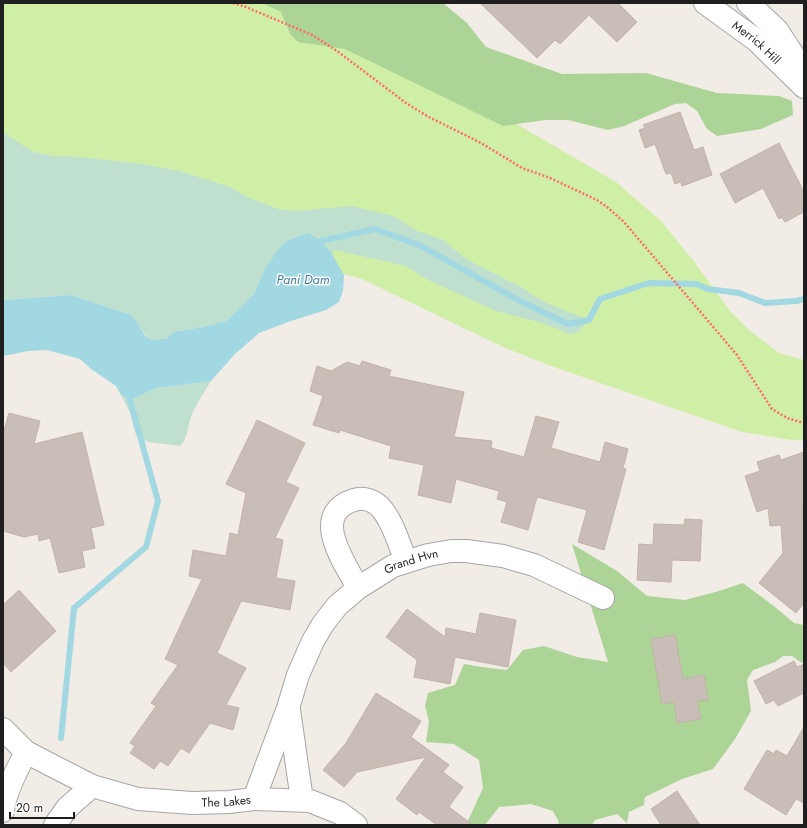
<svg xmlns="http://www.w3.org/2000/svg" width="807" height="828" font-family="Jost,sans-serif">
<style>
.grass{fill:#cfefa6}
.forest{fill:#acd496}
.wetland{fill:#c0e0cf}
.water{fill:#a1d8e2}
.lines{fill:none;stroke-linecap:round;stroke-linejoin:round}
.stream{stroke:#a1d8e2;stroke-width:6}
.building{fill:#c9beb7;stroke:#c4b1a6}
.minor-casing{stroke:#a6a6a6;stroke-width:24}
.path{stroke:#ff6c67;stroke-width:2.5;stroke-dasharray:2 2;stroke-linecap:butt}
.minor{stroke:#fff;stroke-width:22}
.labels{text-anchor:middle;stroke-width:3;stroke-linejoin:round;paint-order:stroke}
.street-label{font-size:12px;fill:#1f1f1f;stroke:#fff}
.water-label{font-size:13px;font-style:italic;fill:#3e7aa7;stroke:#fff}
</style>
<rect width="100%" height="100%" fill="#f1ece5"/>
<polygon class="grass" points="3,3 329,3 513,122 616,182 661,221 692,259 730,311 750,331 779,353 804,360 804,440 791,440 742,432 554,367 503,347 362,279 321,268 3,235"/>
<g class="forest">
<polygon points="262,3 443,3 467,23 486,47 562,74 646,73 717,93 779,96 792,101 793,115 761,129 717,136 707,129 697,111 686,103 675,104 624,126 608,130 568,120 545,120 503,126 345,49 298,42 290,34 281,12"/>
<polygon points="572,544 617,571 647,596 685,600 719,591 743,583 775,607 794,623 804,625 804,662 802,663 792,656 783,656 775,662 753,670 747,680 751,711 735,739 713,769 682,779 645,797 644,805 629,812 627,823 617,814 595,820 592,825 558,825 559,822 553,811 531,804 499,807 485,825 466,825 483,788 479,760 454,744 426,742 429,722 425,706 428,693 455,685 464,664 488,668 507,670 523,650 544,646 577,657 608,662"/>
</g>
<g class="wetland">
<polygon points="3,132 33,152 54,156 69,156 143,164 179,171 228,186 247,197 278,209 296,211 352,206 393,216 418,231 443,240 468,260 521,287 544,302 589,320 578,332 570,334 542,323 496,311 426,279 406,266 335,250 332,254 321,241 264,270 254,294 226,321 203,327 173,332 167,338 155,340 147,337 135,320 129,314 71,295 3,300"/>
<path d="M 211,381 C 204,393 195,405 191,417 C 187,428 188,438 180,446 L 149,442 L 141,439 L 136,435 L 129,410 L 121,395 L 130,400 L 157,388 Z"/>
</g>
<polygon class="water" points="308,233 321,241 332,254 344,275 343,291 339,302 326,310 291,321 259,333 235,354 211,381 157,388 130,400 121,395 116,386 91,369 80,359 47,350 28,351 3,356 3,300 71,295 129,314 135,319 146,337 155,340 167,338 173,332 203,327 226,321 254,294 264,270 280,247 289,240"/>
<g class="lines">
<g class="stream">
<polyline points="315,246 321,241 375,229 421,246 520,301 568,324 589,320 600,299 649,283 696,284 708,289 739,293 765,303 796,301 804,299"/>
<polyline points="61,738 74,608 146,547 158,501 130,400"/>
</g>
</g>
<g class="building">
<polygon points="480,3 618,3 637,22 617,42 589,15 560,44 555,40 537,58"/>
<polygon points="680,112 694,150 703,147 712,175 682,186 681,182 675,184 671,173 666,174 655,144 645,148 639,130 645,128 643,125"/>
<polygon points="779,143 804,192 804,212 785,222 782,217 779,219 763,188 735,203 720,174"/>
<polygon points="362,361 391,370 389,376 464,392 454,437 492,441 491,448 524,457 536,416 559,422 551,448 600,462 605,442 628,449 623,468 626,469 604,550 578,542 587,510 537,497 528,530 501,522 507,502 497,499 499,491 456,479 451,503 418,495 424,465 389,458 391,446 340,430 339,433 313,425 323,396 310,391 317,366 331,371 347,362 360,366"/>
<polygon points="9,413 40,421 34,444 82,432 104,525 91,528 95,548 82,551 85,567 59,573 50,538 39,541 38,534 24,537 3,531 3,434"/>
<polygon points="257,420 305,443 286,482 299,488 275,538 283,540 276,578 295,581 290,610 241,601 217,653 246,668 226,705 239,708 233,730 210,723 189,753 181,748 168,766 160,761 154,769 130,753 135,746 130,743 156,706 151,703 178,665 165,659 202,579 189,576 193,550 226,556 230,533 238,535 246,493 226,484"/>
<polygon points="804,452 804,496 802,497 804,533 804,603 796,613 759,583 783,553 781,525 770,526 768,508 757,512 745,476 760,471 757,462 779,455 781,460"/>
<polygon points="685,519 702,520 700,561 672,560 671,582 637,580 639,544 653,545 654,524 684,525"/>
<polygon points="19,590 56,631 11,672 3,663 3,605"/>
<polygon points="407,609 445,637 446,628 476,634 480,613 516,620 508,667 455,657 450,684 414,677 417,660 386,637"/>
<polygon points="675,635 683,679 704,675 708,700 697,701 701,719 677,723 674,702 662,704 651,639"/>
<polygon points="794,661 797,667 804,664 804,693 778,706 774,700 766,704 754,681"/>
<polygon points="376,693 421,721 411,737 449,765 443,772 463,787 449,807 473,825 437,825 419,812 417,815 396,799 426,757 357,772 344,787 323,770 346,743"/>
<polygon points="804,727 804,803 796,799 786,815 744,789 767,750 774,754 776,750 787,756"/>
<polygon points="677,791 700,825 661,825 651,809"/>
</g>
<g class="lines">
<g class="minor-casing">
<g id="minor">
<path id="s1" d="M 705,3 L 756,40 L 804,87"/>
<polyline points="748,3 777,30 794,56 804,80"/>
<path d="M 358,588 C 345,563 309,514 354,500 C 363,497 372,500 379,506 C 392,519 399,544 406,561"/>
<polyline points="289,710 302,800"/>
<path id="s2" d="M 3,729 L 26,752 L 53,766 L 92,786 L 138,799 L 192,803 L 229,802 L 254,799 L 310,801 L 340,813 L 356,825"/>
<path id="s3" d="M 254,799 L 288,708 L 298,675 L 313,641 L 323,624 L 337,606 L 358,588 L 393,566 L 428,555 L 451,551 L 466,551 L 503,556 L 534,565 L 603,598"/>
<path d="M 3,811 C 4,793 18,768 26,752"/>
<polyline points="55,825 67,808 92,786"/>
</g>
</g>
<polyline class="path" points="233,3 246,7 312,35 337,51 406,103 427,116 481,143 522,168 550,178 597,200 607,207 624,222 737,355 772,409 787,418 804,423"/>
<use href="#minor" class="minor"/>
</g>
<g class="labels">
<g class="street-label">
<text dy="4" stroke="none"><textPath href="#s1" startOffset="65">Merrick Hill</textPath></text>
<text dy="4" stroke="none"><textPath href="#s3" startOffset="299">Grand Hvn</textPath></text>
<text dy="4" stroke="none"><textPath href="#s2" startOffset="243">The Lakes</textPath></text>
</g>
<g class="water-label">
<text x="303" y="284">Pani Dam</text>
</g>
</g>
<rect width="807" height="828" fill="none" stroke="#1f1f1f" stroke-width="8"/>
<path d="M10 812v6h64v-6" fill="none" stroke="#1f1f1f" stroke-width="2"/>
<text x="16" y="812" font-size="12" fill="#1f1f1f" stroke="#ffffff" stroke-width="3" paint-order="stroke">20 m</text>
</svg>
